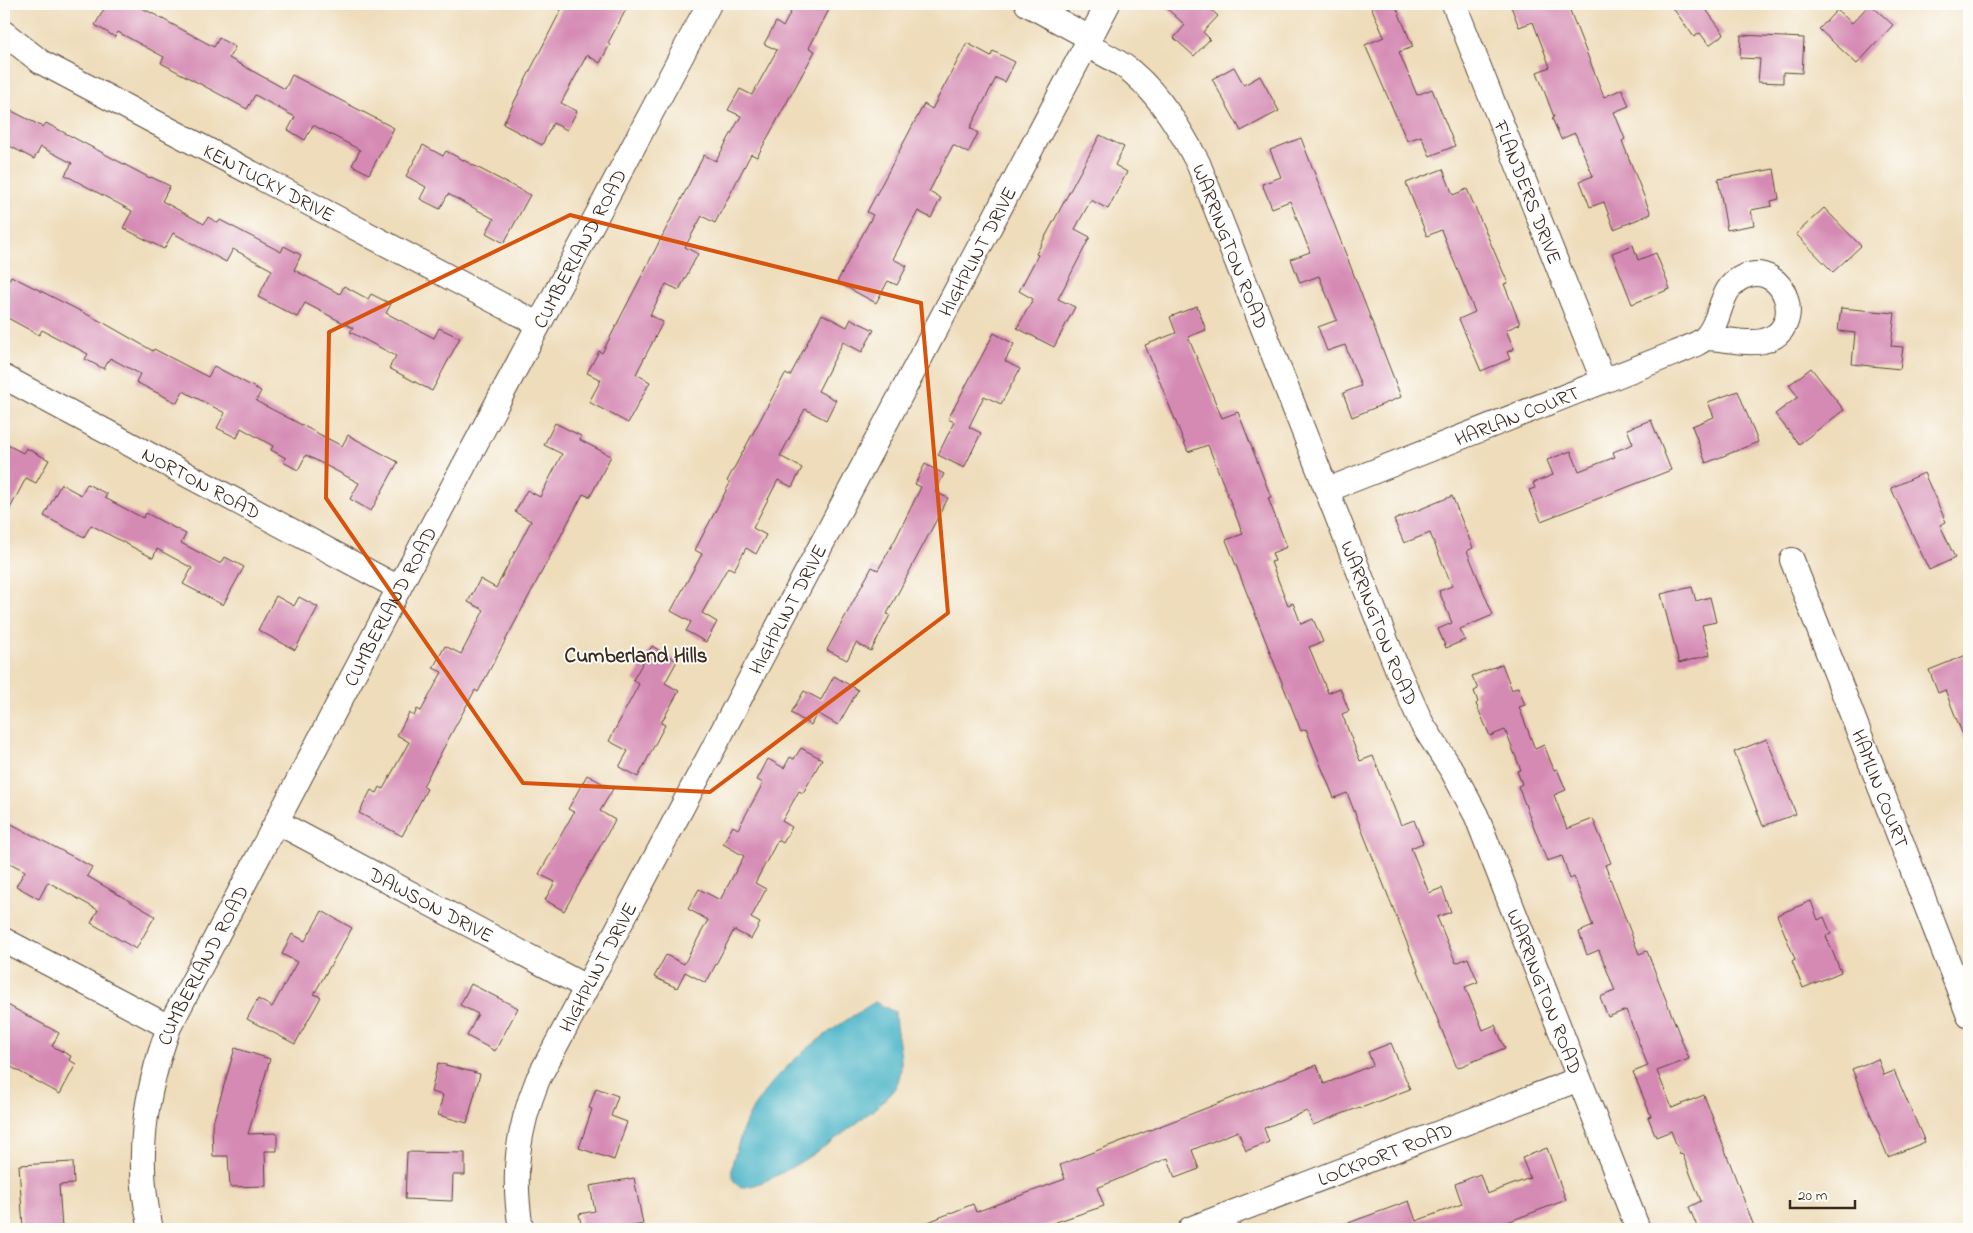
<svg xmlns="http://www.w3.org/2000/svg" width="1973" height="1233" font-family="'Indie Flower',sans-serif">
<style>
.water{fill:#4ab4c8;stroke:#426f73}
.building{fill:#d58ab4}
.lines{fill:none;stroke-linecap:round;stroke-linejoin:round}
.minor-casing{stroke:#564535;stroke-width:26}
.minor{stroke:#fff;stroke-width:24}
.marked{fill:none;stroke:#d7540e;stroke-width:4;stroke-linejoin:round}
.labels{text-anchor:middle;stroke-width:4;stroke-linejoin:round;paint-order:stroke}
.street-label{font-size:20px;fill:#3b2a1e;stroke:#fdfcf7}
.neighbourhood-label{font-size:21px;font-weight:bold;fill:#3b2a1e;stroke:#fdfcf7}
</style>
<rect width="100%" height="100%" fill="#fdfcf7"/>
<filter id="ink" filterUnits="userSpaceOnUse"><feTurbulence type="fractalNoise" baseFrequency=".02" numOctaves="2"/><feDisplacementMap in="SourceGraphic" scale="10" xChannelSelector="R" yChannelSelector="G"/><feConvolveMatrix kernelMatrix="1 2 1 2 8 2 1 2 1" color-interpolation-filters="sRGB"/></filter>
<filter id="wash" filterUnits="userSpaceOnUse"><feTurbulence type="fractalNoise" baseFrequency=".0096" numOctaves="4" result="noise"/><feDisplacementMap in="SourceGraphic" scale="20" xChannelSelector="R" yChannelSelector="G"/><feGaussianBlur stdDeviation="1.12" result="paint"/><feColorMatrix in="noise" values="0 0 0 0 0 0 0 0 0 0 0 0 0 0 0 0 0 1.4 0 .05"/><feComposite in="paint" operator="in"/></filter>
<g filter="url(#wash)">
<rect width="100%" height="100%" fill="#eedcba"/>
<path class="water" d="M 875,1002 L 895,1012 C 895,1037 908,1063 896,1086 C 884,1109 761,1197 739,1186 C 728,1180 732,1163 735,1154 C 740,1137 746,1117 757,1102 C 787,1059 831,1029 875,1002 Z"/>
<g id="blocks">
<g class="building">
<polygon points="107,4 135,4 214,47 219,38 235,47 229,58 285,89 292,75 394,128 369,174 352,165 360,150 313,125 305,140 288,130 295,117 255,95 247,109 161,63 164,57 118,32 115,37 95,25"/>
<polygon points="564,4 629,4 608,43 610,44 600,63 587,55 561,103 577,111 567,130 553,123 542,145 503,124"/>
<polygon points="795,4 832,4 809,48 815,51 757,157 751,154 715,223 702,216 685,247 698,254 679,290 666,284 650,315 663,322 636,374 650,382 628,423 589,402 601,380 587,373 599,351 602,353 704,155 716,161 741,116 728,110 740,89 752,95 777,50 764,44 776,22 783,27"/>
<polygon points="1162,4 1205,4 1218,16 1203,32 1210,39 1194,56 1174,38 1185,25"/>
<polygon points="1370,4 1395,4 1413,47 1399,52 1417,95 1432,89 1455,146 1430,156 1421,136 1407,141 1365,45 1384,37"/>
<polygon points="1510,4 1576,4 1569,8 1604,97 1622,89 1629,106 1614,112 1625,139 1622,141 1651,214 1614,229 1604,202 1590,207 1580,181 1593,176 1575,133 1561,139 1552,118 1554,117 1537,72 1550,67 1533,22 1519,27"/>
<polygon points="1670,4 1702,4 1724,34 1709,45 1700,33 1694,37"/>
<polygon points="1870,4 1893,25 1857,64 1819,29 1837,10 1852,23"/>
<polygon points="1741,35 1804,38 1802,73 1783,72 1783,83 1758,82 1760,59 1740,58"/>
<polygon points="967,43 991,56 993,51 1015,62 1005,82 996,78 970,128 978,133 968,153 953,145 929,192 941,198 931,218 918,211 893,259 907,266 897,285 888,281 876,303 837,282 873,215 867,212 924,104 932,109"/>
<polygon points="1234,67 1244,85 1260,76 1279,111 1241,131 1212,79"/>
<polygon points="10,110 43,127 46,123 150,178 151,177 170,186 162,201 204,224 208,217 218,223 220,220 281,252 284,246 301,255 294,270 340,294 344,286 368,299 371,294 391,304 386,313 434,338 439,328 460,338 432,391 389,368 396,356 350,332 353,328 305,303 297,317 258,297 272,270 233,249 226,262 173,233 164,249 123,228 132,211 65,175 72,163 41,147 34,159 4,143 4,121"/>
<polygon points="1100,135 1124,147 1115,165 1127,172 1108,209 1091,200 1075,229 1090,237 1058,299 1075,307 1054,347 1017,328 1033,299 1019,291 1038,255 1036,254"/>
<polygon points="1301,138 1401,397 1352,417 1343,393 1361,386 1345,345 1327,351 1318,327 1337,320 1319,276 1300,283 1291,259 1310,252 1290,201 1272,208 1262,184 1281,177 1270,150"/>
<polygon points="423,145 443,156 446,151 530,195 504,243 486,233 494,219 448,194 440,209 420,199 426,187 406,176"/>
<polygon points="1443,169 1453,195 1467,189 1508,283 1504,284 1520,324 1506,330 1514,349 1507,352 1510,359 1481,371 1459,319 1475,312 1441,230 1427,236 1406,183"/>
<polygon points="1774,169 1779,199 1771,201 1772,206 1751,210 1754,225 1727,230 1718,179"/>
<polygon points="1824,208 1861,246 1833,272 1796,234"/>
<polygon points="1633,245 1638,260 1656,253 1670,289 1632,304 1612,253"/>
<polygon points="11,276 104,323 153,351 154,349 208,377 214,366 261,391 256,401 342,446 348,435 398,462 371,511 350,499 359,483 306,455 298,470 283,462 286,458 271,450 273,446 241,428 237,438 217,428 225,413 183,391 177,403 136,382 140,374 110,358 104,369 85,359 88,354 42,330 39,335 4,316 4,290"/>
<polygon points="1197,306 1206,330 1188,337 1222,418 1238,412 1271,497 1268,498 1287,547 1272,553 1275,561 1271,562 1288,605 1293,603 1301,624 1313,619 1323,642 1309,647 1328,693 1340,688 1349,711 1342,714 1360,761 1373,756 1401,825 1414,820 1423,843 1411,848 1429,893 1442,888 1451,912 1437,917 1456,963 1468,958 1478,982 1465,987 1483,1030 1495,1025 1505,1048 1457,1068 1347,793 1334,798 1306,729 1301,731 1226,540 1243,534 1208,445 1188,452 1145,345 1176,333 1170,317"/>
<polygon points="1841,308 1895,313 1891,346 1903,347 1900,369 1852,364 1855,333 1838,331"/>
<polygon points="822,314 847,327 851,319 874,330 862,352 843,342 818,391 836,400 826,420 805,409 780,456 802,468 792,487 778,480 753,528 766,535 756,554 746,548 734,570 728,567 702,613 717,622 706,642 686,631 691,622 671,611 702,554 695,550 730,483 727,481 785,374 790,376"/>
<polygon points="994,333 1014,344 1005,361 1020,369 1001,404 984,396 969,427 981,433 964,468 938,455 954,422 948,419"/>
<polygon points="1811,368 1844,410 1799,444 1775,414 1798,397 1789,385"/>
<polygon points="1738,391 1758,442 1706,463 1692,426 1714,417 1708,402"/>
<polygon points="1651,420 1671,470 1541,521 1529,490 1535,488 1533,483 1553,475 1547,460 1571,451 1579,471 1615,457 1613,452 1633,444 1627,429"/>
<polygon points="555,423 581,436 580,440 611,456 590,497 583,494 478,692 475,690 423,786 427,789 402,836 359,813 371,790 377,793 380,787 383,789 409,742 397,735 409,713 414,716 417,709 421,711 442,672 433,668 445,646 461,654 484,610 468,602 480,579 496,588 531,521 515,512 527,490 540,497 562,454 544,445"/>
<polygon points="4,443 23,453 26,448 49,460 36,483 26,478 4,520"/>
<polygon points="925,464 944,474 935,492 948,498 887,614 890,615 871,651 856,643 847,660 827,650 872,567 878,570 896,538 921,487 915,484"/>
<polygon points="1924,473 1946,522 1940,525 1955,558 1929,570 1891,488"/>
<polygon points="61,484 81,495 87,484 107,494 105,498 143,518 146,513 186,534 181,543 221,564 225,557 244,567 223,605 183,584 192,568 157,549 153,558 91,525 84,537 44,516"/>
<polygon points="1452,496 1473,548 1467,551 1493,615 1460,629 1465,640 1446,648 1438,629 1452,623 1439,591 1452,586 1430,533 1404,543 1394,520"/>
<polygon points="1692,587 1696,601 1710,597 1716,622 1702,625 1710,655 1679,663 1661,594"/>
<polygon points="276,596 294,606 299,597 318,607 295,650 258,630"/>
<polygon points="652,646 677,661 665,683 679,691 661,723 665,725 638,777 619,767 628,751 609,741 639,684 633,680"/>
<polygon points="1969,654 1969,748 1968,748 1945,690 1938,693 1929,670"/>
<polygon points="1502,664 1512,690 1518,687 1525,705 1519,707 1535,749 1544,745 1554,770 1557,769 1566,790 1554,795 1567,829 1593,819 1611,863 1605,865 1639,954 1647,951 1689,1059 1657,1071 1672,1108 1704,1095 1755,1229 1698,1229 1689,1207 1701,1201 1682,1153 1680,1154 1671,1131 1656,1137 1648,1117 1651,1116 1633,1072 1648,1066 1626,1010 1608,1017 1600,997 1615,991 1599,950 1587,955 1579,932 1593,926 1574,877 1570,879 1562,856 1547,861 1518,786 1522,784 1517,771 1521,770 1505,730 1490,736 1476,704 1478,702 1474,691 1478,689 1472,676"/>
<polygon points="834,676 858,690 838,725 817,713 811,725 791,713 804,691 821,700"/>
<polygon points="1767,739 1796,814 1763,826 1734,752"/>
<polygon points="801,748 822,759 803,793 799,791 782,821 792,827 783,843 778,840 755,883 766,889 751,918 760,923 751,939 734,930 706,983 685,972 677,988 654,977 666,955 684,964 708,920 688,909 699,889 720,900 744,856 723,844 733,826 738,829 763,783 757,780 768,759 784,768 790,757 794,759"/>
<polygon points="587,775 613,789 600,811 615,820 564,911 545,900 555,882 539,874 574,812 568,809"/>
<polygon points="4,820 92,867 87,876 155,916 136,949 91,923 98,910 48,882 39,899 16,886 25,871 4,860"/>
<polygon points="1811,901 1818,920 1824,917 1831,934 1826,936 1841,972 1803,988 1792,961 1795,959 1777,915"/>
<polygon points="322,911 352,928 314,994 321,997 295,1044 247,1019 258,999 272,1007 297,962 282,954 292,934 305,941"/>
<polygon points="471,984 518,1008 495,1051 467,1036 478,1014 460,1005"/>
<polygon points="4,1003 59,1033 52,1046 71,1056 69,1060 76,1064 60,1094 4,1063"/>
<polygon points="1391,1043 1410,1089 1361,1108 1360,1107 1313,1125 1307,1111 1264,1128 1269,1142 1246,1151 1238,1131 1192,1150 1199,1169 1175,1178 1168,1158 1097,1188 1104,1206 1035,1229 911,1229 973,1204 976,1212 1065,1179 1060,1165 1317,1065 1324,1084 1373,1065 1368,1052"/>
<polygon points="235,1048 270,1059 248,1134 277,1133 277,1151 265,1151 266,1186 230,1187 228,1156 213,1156 212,1126"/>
<polygon points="1878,1059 1884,1075 1894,1071 1925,1142 1888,1157 1852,1069"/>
<polygon points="438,1063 480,1074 467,1123 438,1115 443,1095 431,1092"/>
<polygon points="596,1088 618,1096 611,1116 627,1122 614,1160 579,1148 592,1109 589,1108"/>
<polygon points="1547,1148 1566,1200 1489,1229 1337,1229 1337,1227 1409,1201 1416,1221 1462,1204 1455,1184 1480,1174 1487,1194 1530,1178 1522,1158"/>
<polygon points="407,1152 465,1153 465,1175 453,1175 452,1201 405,1199"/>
<polygon points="73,1162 74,1184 59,1185 62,1229 23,1229 19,1165"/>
<polygon points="634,1178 643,1224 616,1229 582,1229 579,1214 595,1211 590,1186"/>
</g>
</g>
</g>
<g filter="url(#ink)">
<use href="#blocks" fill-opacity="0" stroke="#564535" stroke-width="1"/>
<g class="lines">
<g class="minor-casing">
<g id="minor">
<polyline points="1027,4 1090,38"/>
<path id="s1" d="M 1454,4 L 1603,380"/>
<path id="s2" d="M 4,33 L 41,62 L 538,324"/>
<path id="s3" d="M 1087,45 C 1102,54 1120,61 1133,73 C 1161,97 1181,131 1198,163 L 1398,671 L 1422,724 L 1453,772 L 1476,815 L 1638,1229"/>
<path id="s4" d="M 4,377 L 399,588"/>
<path id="s5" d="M 1327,490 L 1675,353 C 1684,349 1700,344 1706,337 C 1723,319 1718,288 1743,277 C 1786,259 1808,331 1763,341 C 1747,345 1723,338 1706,338"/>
<path id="s6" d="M 1792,560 L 1969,1016"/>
<path id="s7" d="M 277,822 L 586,987"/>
<polyline points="4,940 169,1027"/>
<path id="s8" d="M 151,1229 C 134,1160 145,1093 169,1027 L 399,588 L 709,4"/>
<path id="s9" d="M 521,1229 C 512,1174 517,1131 538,1079 L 1108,4"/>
<path id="s10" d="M 1190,1229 L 1579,1079"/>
</g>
</g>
<use href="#minor" class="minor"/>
</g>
</g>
<path class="marked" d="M 570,215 L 921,303 L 948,613 L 710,792 L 523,783 L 326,498 L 329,332 Z"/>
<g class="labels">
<g class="street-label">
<text dy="7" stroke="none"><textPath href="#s2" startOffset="305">KENTUCKY DRIVE</textPath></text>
<text dy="7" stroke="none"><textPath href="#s1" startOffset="202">FLANDERS DRIVE</textPath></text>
<text dy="7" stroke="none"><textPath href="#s3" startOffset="255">WARRINGTON ROAD</textPath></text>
<text dy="7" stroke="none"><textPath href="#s8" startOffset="1086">CUMBERLAND ROAD</textPath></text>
<text dy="7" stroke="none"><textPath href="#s9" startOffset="1090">HIGHPLINT DRIVE</textPath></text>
<text dy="7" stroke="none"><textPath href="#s5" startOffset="204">HARLAN COURT</textPath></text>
<text dy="7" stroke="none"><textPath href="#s4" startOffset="224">NORTON ROAD</textPath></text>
<text dy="7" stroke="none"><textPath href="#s8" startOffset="681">CUMBERLAND ROAD</textPath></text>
<text dy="7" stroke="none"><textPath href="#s9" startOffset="685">HIGHPLINT DRIVE</textPath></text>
<text dy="7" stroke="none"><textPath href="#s3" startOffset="660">WARRINGTON ROAD</textPath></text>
<text dy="7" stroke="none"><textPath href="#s6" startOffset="245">HAMLIN COURT</textPath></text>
<text dy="7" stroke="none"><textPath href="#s7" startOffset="175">DAWSON DRIVE</textPath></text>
<text dy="7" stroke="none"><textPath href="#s8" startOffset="276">CUMBERLAND ROAD</textPath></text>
<text dy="7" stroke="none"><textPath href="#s9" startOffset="280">HIGHPLINT DRIVE</textPath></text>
<text dy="7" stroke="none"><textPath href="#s3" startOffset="1065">WARRINGTON ROAD</textPath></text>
<text dy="7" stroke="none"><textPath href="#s10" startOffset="209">LOCKPORT ROAD</textPath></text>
</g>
<g class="neighbourhood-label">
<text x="636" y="662">Cumberland Hills</text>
</g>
</g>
<rect width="1973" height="1233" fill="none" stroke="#fdfcf7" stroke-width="20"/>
<path d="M1790 1200v8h65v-8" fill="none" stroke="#3b2a1e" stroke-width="2.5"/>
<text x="1798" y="1200" font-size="15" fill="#3b2a1e" stroke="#fdfcf7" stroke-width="4" paint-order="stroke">20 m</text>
</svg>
